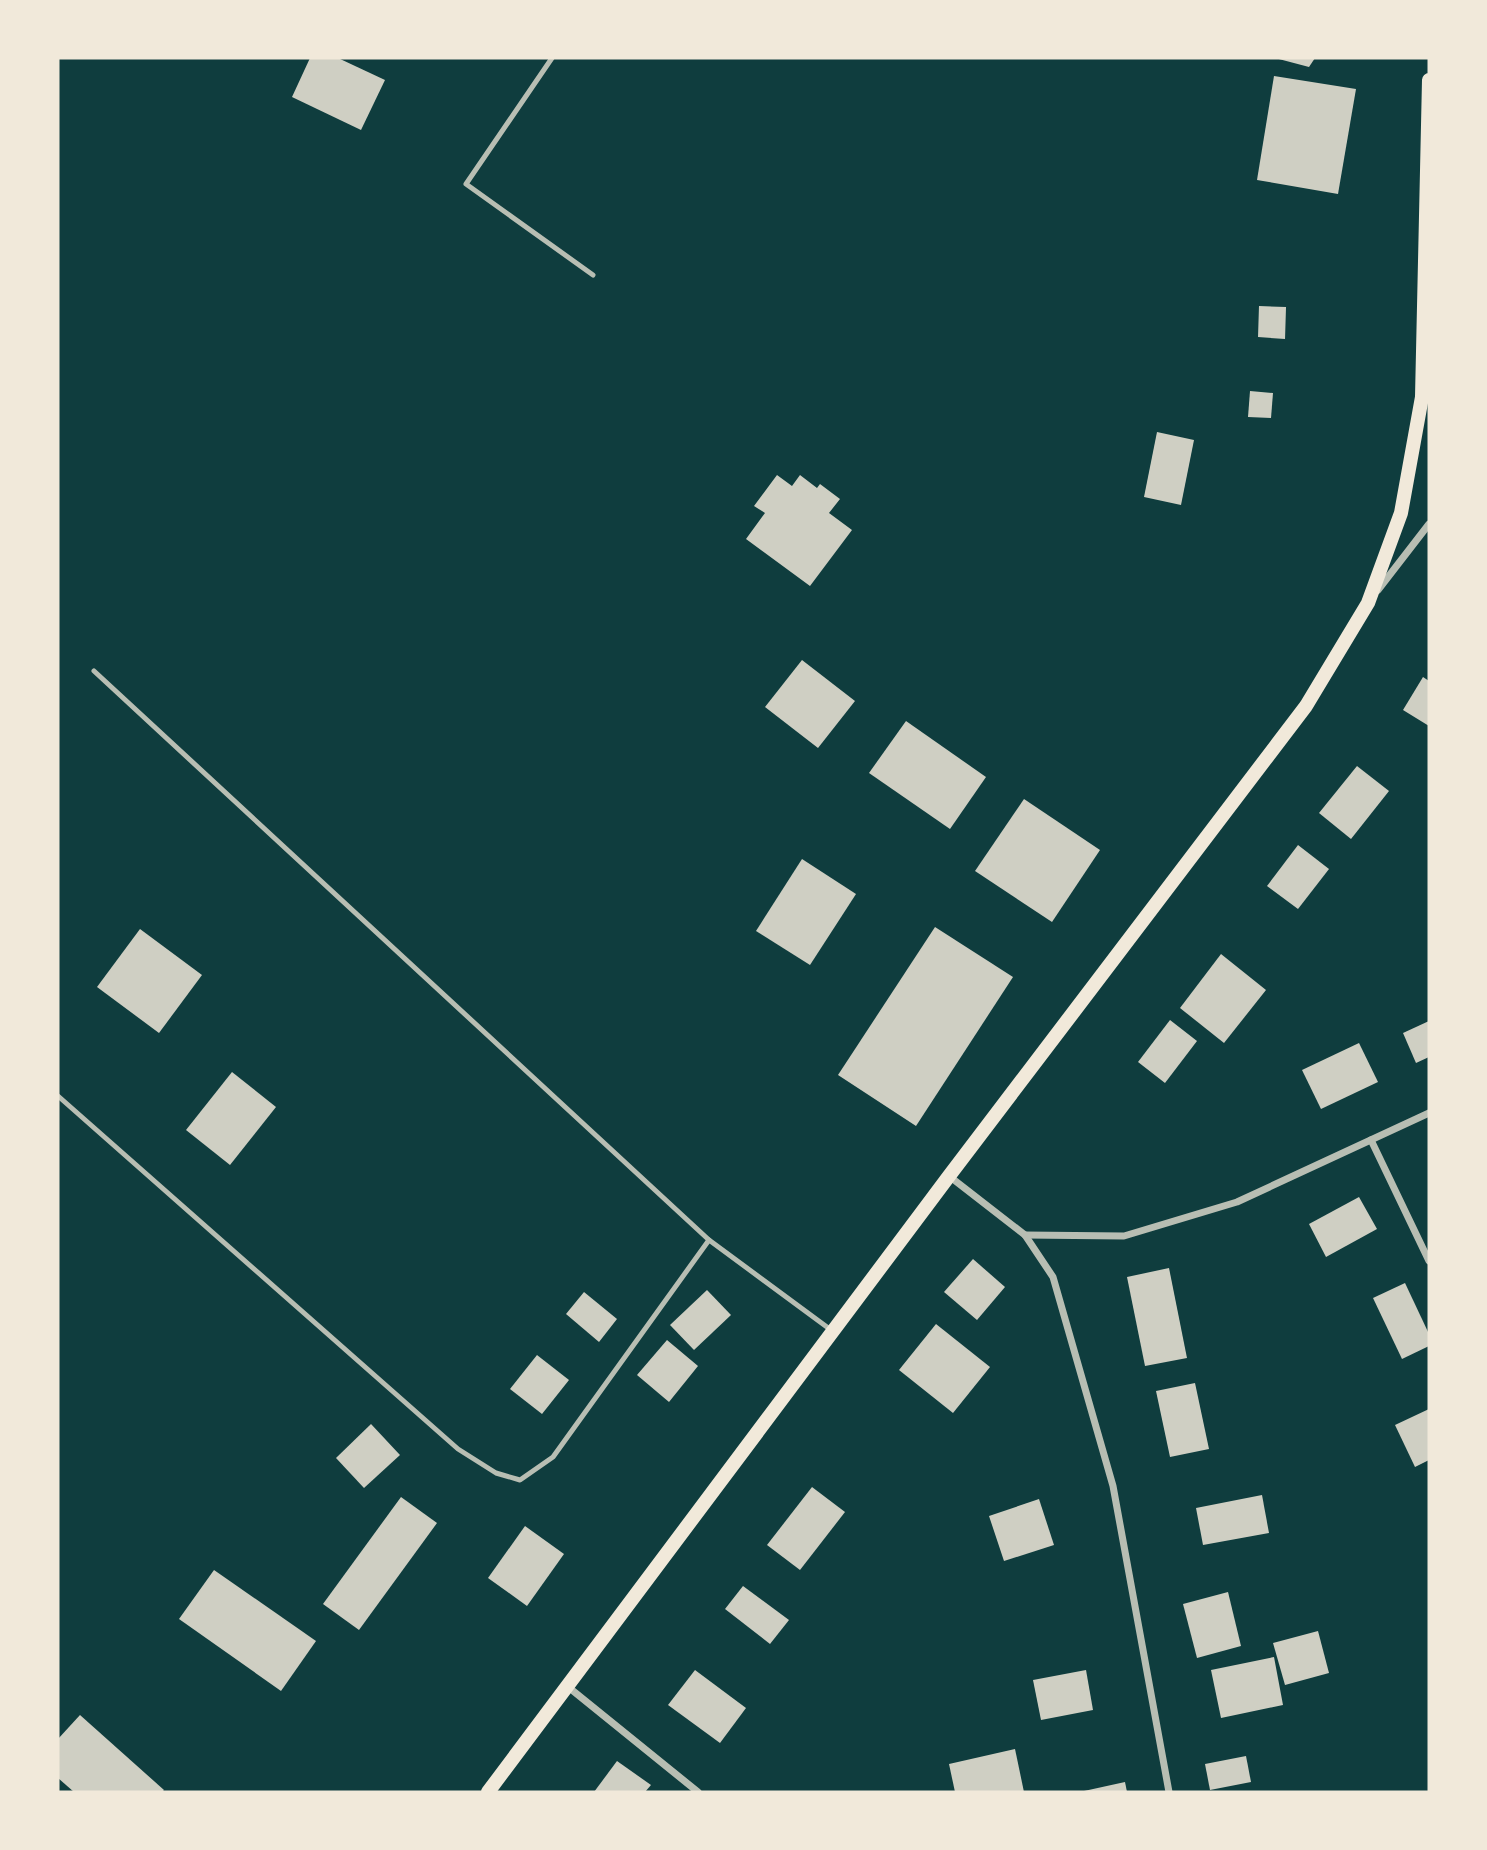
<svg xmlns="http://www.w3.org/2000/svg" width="1487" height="1850" font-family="Lato,sans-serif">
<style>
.building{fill:#cfcfc3}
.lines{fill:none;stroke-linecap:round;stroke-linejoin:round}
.service{stroke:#b8beb3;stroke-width:5}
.minor{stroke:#b8beb3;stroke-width:7}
.secondary{stroke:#f1e9da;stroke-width:14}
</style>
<rect width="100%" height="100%" fill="#0f3d3e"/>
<g class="building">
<polygon points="310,58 338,58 385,80 361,130 292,97"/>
<polygon points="1275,58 1315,58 1309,67"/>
<polygon points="1274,76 1356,89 1338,194 1257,180"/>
<polygon points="1259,306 1286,307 1285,339 1258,337"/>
<polygon points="1250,391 1273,393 1271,418 1248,417"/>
<polygon points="1157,432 1194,440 1181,505 1144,497"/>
<polygon points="777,475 792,486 800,475 817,488 820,484 840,499 829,513 852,530 810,586 746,539 765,513 754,506"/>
<polygon points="802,660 855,701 818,748 765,707"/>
<polygon points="1423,677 1429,681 1429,726 1403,710"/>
<polygon points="906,721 986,777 950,829 869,773"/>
<polygon points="1357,766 1389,791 1351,839 1319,813"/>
<polygon points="1024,799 1100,850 1052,922 975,871"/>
<polygon points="1298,845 1329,869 1298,909 1267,886"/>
<polygon points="802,859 856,894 810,965 756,931"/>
<polygon points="935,927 1013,977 916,1126 838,1075"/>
<polygon points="140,929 202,975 159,1033 97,987"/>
<polygon points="1221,954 1266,990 1224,1043 1180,1008"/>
<polygon points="1170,1020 1197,1041 1165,1083 1138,1062"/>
<polygon points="1429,1021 1429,1057 1416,1063 1403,1033"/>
<polygon points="1359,1043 1378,1082 1321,1109 1302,1070"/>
<polygon points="232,1072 276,1107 230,1165 186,1130"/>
<polygon points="1359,1197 1377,1229 1326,1257 1309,1224"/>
<polygon points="973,1259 1005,1287 977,1320 944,1292"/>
<polygon points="1169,1268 1187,1358 1145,1366 1127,1277"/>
<polygon points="1405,1283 1429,1334 1429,1346 1402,1359 1373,1298"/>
<polygon points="707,1290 731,1315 694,1350 670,1325"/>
<polygon points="584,1292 617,1319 599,1342 566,1314"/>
<polygon points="936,1324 990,1367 953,1413 899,1370"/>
<polygon points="667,1340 698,1366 669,1402 637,1375"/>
<polygon points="537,1355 569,1380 542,1414 510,1389"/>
<polygon points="1195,1383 1209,1449 1170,1457 1156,1391"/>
<polygon points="1429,1409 1429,1460 1415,1467 1395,1425"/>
<polygon points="371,1424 400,1455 364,1488 336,1458"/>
<polygon points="812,1487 845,1512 800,1570 767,1545"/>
<polygon points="1262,1495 1269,1533 1203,1545 1196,1508"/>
<polygon points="401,1497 437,1523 359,1630 323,1604"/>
<polygon points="1039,1499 1054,1545 1004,1561 989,1516"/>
<polygon points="525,1526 564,1554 527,1606 488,1578"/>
<polygon points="214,1570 316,1641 281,1691 179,1619"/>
<polygon points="743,1586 789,1620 770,1644 725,1609"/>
<polygon points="1228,1592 1241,1646 1197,1658 1183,1604"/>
<polygon points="1318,1631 1329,1673 1285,1685 1273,1643"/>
<polygon points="1274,1657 1283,1705 1221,1718 1211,1670"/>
<polygon points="695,1670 746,1708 720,1743 668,1705"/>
<polygon points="1086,1670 1093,1710 1041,1720 1033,1680"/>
<polygon points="80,1715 164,1790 162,1792 74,1792 58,1778 58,1739"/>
<polygon points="1015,1749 1024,1792 955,1792 949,1764"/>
<polygon points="1246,1756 1251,1782 1210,1790 1205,1764"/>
<polygon points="617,1761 651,1785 645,1792 594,1792"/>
<polygon points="1125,1782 1127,1792 1084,1792 1084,1791"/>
</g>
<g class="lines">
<g class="service">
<polyline points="552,58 466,184 593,275"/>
<polyline points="94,671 709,1240 831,1330"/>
<polyline points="58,1096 458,1449 496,1473 520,1480 553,1457 709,1240"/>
</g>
<g class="minor">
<polyline points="1378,590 1429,524"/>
<polyline points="1371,1140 1429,1261"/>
<polyline points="949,1176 1025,1235 1053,1277 1113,1486 1169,1792"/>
<polyline points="1025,1235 1124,1236 1237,1202 1429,1113"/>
<polyline points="567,1686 698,1792"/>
</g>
<polyline class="secondary" points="488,1792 949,1176 1306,706 1368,603 1401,513 1422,397 1429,80"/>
</g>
<rect width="1487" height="1850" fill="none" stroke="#f1e9da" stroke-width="119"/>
</svg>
